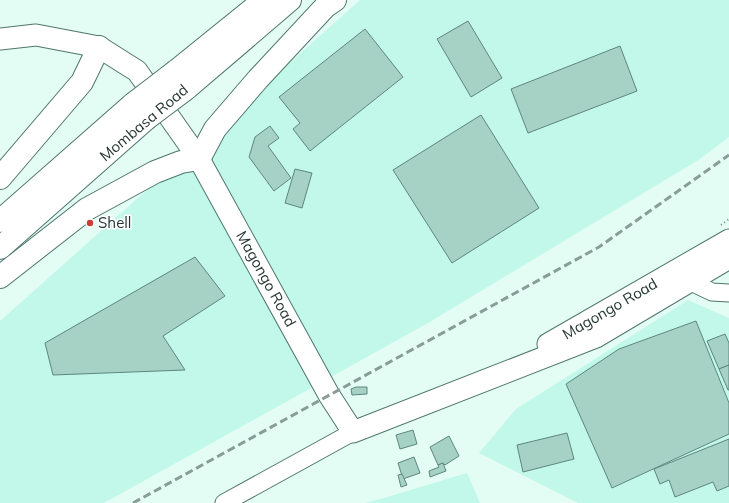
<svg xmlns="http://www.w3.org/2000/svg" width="729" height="503" font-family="Mulish,sans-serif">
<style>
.built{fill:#c2f8e9}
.building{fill:#a6d1c5;stroke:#5e877c}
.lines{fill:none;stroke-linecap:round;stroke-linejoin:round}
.minor-casing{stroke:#4e766c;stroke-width:19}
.major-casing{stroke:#4e766c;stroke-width:23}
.highway-casing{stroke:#4e766c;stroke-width:24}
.path{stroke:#7c918b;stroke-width:2;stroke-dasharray:1 3;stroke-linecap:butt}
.minor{stroke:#fff;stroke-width:17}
.major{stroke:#fff;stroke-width:21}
.highway{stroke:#fff;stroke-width:22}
.rail{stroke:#889d97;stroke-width:3;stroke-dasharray:8 4;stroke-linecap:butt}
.highway-bridge-casing{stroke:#4e766c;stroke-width:24;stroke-linecap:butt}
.highway-bridge{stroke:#fff;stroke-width:22}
.poi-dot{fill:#cc3d3a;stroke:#fff;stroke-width:1.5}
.labels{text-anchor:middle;stroke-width:3;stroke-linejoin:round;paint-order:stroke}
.street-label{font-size:15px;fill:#273834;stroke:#fff}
.poi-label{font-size:15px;fill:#273834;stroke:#fff;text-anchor:start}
</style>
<rect width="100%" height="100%" fill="#e3fdf5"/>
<g class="built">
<polygon points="360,0 729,0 729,137 700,159 428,323 104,503 0,503 0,321"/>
<polygon points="688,300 729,318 729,503 578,503 479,453 516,409"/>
<polygon points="467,473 480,503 365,503 384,498"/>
</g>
<g class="building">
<polygon points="468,21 502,78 471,97 437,39"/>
<polygon points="365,29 403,77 310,151 293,129 300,123 279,97"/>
<polygon points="620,46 637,91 528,133 511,89"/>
<polygon points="481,115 539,208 452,263 393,170"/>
<polygon points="270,126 279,138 268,146 291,178 274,191 249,157 255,137"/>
<polygon points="295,169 312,173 302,208 285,203"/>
<polygon points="195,257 225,296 163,336 185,370 53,375 45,343"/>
<polygon points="696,321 729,403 729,434 612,488 566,384 619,349"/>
<polygon points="725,334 729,343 729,365 719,369 707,341"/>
<polygon points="729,365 729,390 728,390 719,369"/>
<polygon points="356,387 367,387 367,394 352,395 351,389"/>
<polygon points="413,430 417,444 400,449 396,435"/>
<polygon points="567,433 574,459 523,472 517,445"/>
<polygon points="449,436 459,456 445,465 443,463 438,465 430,447"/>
<polygon points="729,439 729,486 717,491 713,482 675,497 669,480 660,484 654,469"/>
<polygon points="414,457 420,473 403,479 398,463"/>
<polygon points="443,463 446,471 430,477 429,471 439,467 438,465"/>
<polygon points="402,474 407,485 401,487 398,475"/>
</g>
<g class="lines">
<g class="minor-casing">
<g id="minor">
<polyline points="689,281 712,292 729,293"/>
<polyline points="224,503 353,432"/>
</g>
</g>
<g class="major-casing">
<g id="major">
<polyline points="0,39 36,35 99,47 137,71 199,159 329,395 353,432 596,337 729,258"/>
<polyline points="548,344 729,240"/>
</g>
</g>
<g class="highway-casing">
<g id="highway">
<polyline points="176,71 264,0"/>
<polyline points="186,89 290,0"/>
<polyline points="0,178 82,82 99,47"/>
<polyline points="0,221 133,104"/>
<polyline points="0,248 146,119"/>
<polyline points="0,277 87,209 155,172 181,162 199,159 215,129 258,79 325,7 335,0"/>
</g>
</g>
<polyline class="path" points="721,225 729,219"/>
<use href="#minor" class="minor"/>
<use href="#major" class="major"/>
<use href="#highway" class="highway"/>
<polyline class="rail" points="133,503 599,247 729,155"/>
<g class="highway-bridge-casing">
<g id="highway-bridge">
<polyline points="133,104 176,71"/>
<polyline points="146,119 186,89"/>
</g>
</g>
<use href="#highway-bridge" class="highway-bridge"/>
</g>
<circle class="poi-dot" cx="90" cy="223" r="4"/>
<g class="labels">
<g class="street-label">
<text transform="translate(144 123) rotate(-40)" y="5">Mombasa Road</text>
<text transform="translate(266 279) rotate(61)" y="5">Magongo Road</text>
<text transform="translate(610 309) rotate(-30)" y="5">Magongo Road</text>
</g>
<g class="poi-label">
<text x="98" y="228">Shell</text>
</g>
</g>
</svg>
